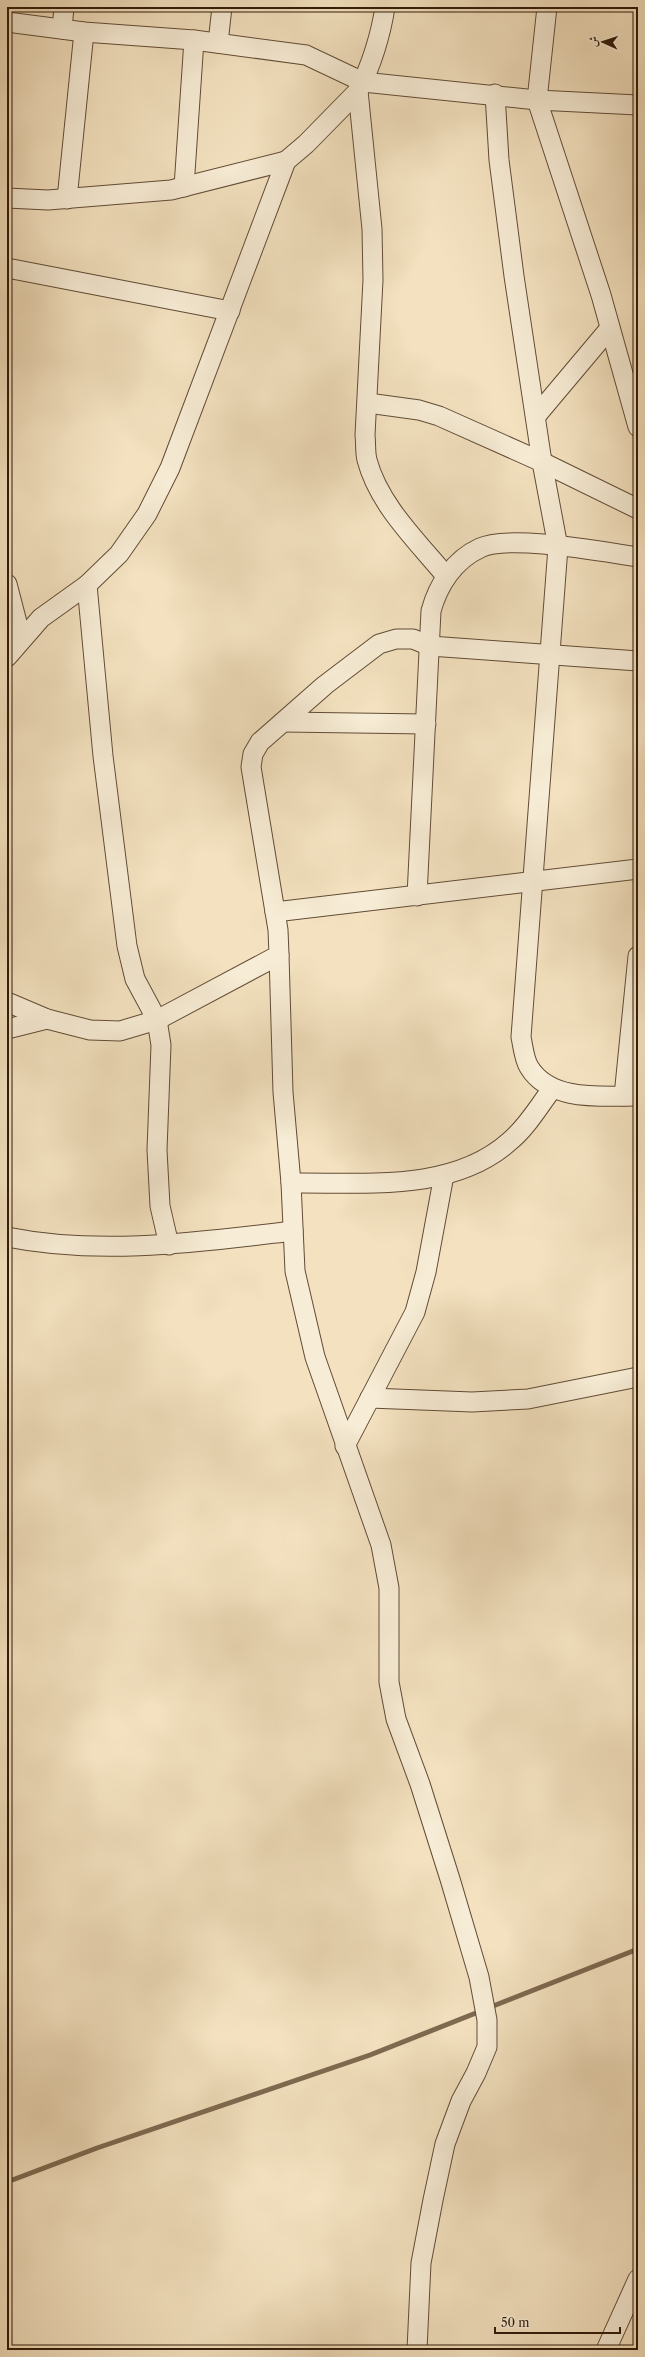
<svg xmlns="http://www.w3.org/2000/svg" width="645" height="2357" font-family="'Libre Caslon Text',Amiri,serif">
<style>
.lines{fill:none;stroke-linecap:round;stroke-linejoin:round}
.stream{stroke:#7e6a51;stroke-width:5}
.street-casing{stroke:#624c36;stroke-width:21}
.street{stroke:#f7ecd5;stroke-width:19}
</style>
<rect width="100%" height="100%" fill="#f3e1bf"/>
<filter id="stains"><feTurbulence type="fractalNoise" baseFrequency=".005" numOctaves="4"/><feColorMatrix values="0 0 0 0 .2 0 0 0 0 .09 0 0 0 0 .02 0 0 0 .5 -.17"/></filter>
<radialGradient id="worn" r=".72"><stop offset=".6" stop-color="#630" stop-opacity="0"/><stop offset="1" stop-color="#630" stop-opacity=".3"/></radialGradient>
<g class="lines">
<g class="stream">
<polyline points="488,2008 638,1949"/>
<polyline points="7,2182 97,2148 370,2055 481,2011"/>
</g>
<g class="street-casing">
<g id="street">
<polyline points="547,7 537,100 601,295 638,427"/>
<polyline points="7,22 84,32 194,40 306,55 363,82 537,100 638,105"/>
<polyline points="62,29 64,7"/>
<polyline points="218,43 222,7"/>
<path d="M 358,91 L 372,229 L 373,280 L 365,435 C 366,443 365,452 367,460 C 379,505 417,541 446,576"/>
<path d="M 495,94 L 499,160 L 514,276 L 542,462 L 558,547 L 521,1037 C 523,1046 524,1059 529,1067 C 550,1102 602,1096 638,1096"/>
<polyline points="184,187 194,40"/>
<polyline points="7,198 48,200 171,190 286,161"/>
<polyline points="67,199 84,32"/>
<polyline points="7,268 230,311"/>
<polyline points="368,403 419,410 439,416 542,462 638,509"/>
<polyline points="536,416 610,328"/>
<polyline points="7,584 21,638"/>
<polyline points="87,585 103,756 127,946 135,979 157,1020 161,1045 157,1150 160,1206 169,1245"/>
<path d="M 7,657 L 41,618 L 87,585 L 119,554 L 147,514 L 170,468 L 286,161 L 306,144 L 358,91 C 371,67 381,34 385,7"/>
<polyline points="283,722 426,724"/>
<path d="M 417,896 L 431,611 C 438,585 454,560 480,548 C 509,534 603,552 638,557"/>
<polyline points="275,912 638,869"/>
<polyline points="279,955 283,1092 291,1183 295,1271 315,1357 381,1545 389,1588 389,1682 396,1719 420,1784 450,1879 479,1977 487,2020 487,2047 476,2073 461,2101 445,2144 433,2200 421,2263 417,2350"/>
<polyline points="7,1002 47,1019 90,1030 120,1031 157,1020 279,955 278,930 251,767 253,754 260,742 325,685 379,644 396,639 413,639 430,646 638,661"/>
<polyline points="7,1029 47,1019"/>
<polyline points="624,1096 638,956"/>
<path d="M 291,1183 C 363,1182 452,1193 510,1141 C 527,1127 539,1106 552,1089"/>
<path d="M 7,1237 C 101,1256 199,1242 293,1231"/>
<polyline points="370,1398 472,1402 528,1399 638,1377"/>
<polyline points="345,1446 415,1312 426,1272 444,1175"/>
<polyline points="606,2350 638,2279"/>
</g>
</g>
<use href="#street" class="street"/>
</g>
<rect width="645" height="2357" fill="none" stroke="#f3e1bf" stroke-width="24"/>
<rect x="8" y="8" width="629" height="2341" fill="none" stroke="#311b09" stroke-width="2"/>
<rect x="12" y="12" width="621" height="2333" fill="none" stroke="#311b09"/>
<g transform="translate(603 42) rotate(273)" stroke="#f7ecd5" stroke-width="3" paint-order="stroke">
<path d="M0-3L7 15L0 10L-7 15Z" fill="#311b09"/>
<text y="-6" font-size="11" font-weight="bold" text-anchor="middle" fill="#311b09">ش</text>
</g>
<path d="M495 2327v6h125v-6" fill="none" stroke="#311b09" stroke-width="2"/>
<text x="501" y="2327" font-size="12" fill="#311b09" stroke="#f7ecd5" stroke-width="3" paint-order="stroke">50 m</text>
<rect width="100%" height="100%" filter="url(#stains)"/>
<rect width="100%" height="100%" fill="url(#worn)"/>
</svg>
